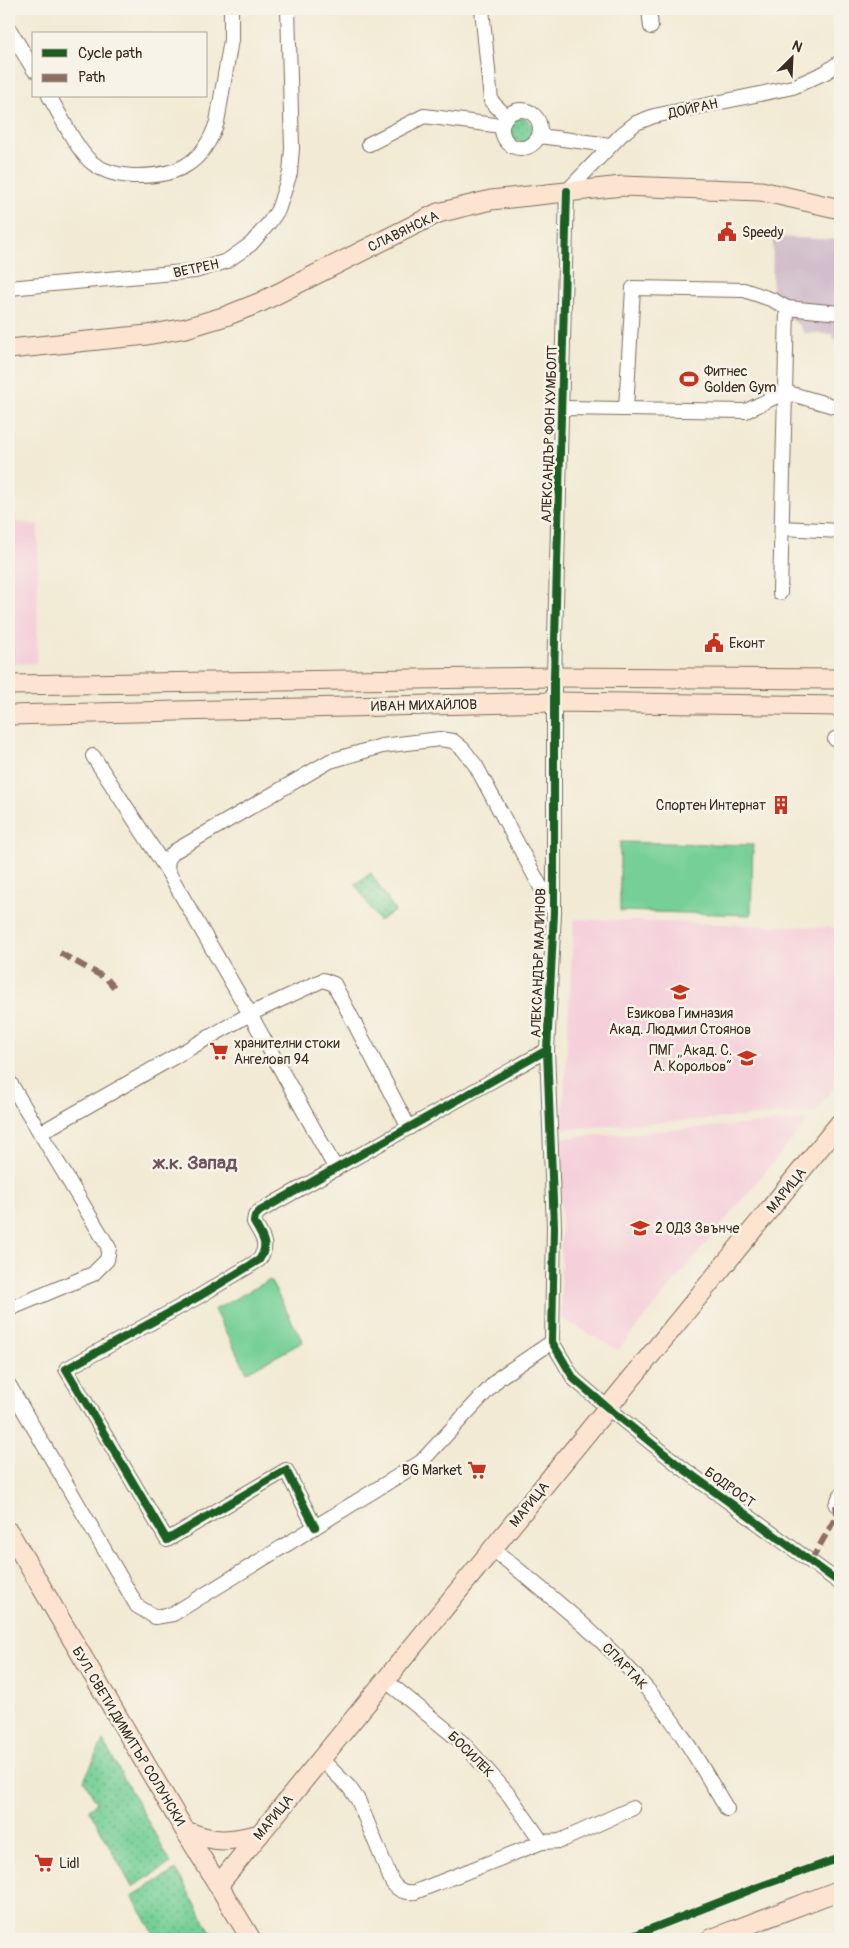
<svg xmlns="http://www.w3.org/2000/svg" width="849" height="1948" font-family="Pangolin,sans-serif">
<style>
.built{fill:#f5cfda}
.industrial{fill:#d1bdcb}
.grass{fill:url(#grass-dots);stroke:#587c5a}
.pitch{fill:#75cf96;stroke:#587c5a}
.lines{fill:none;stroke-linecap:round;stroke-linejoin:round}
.street-casing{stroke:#7b6d5e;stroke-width:16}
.secondary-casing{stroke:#7b6d5e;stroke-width:21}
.street{stroke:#fff;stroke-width:14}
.secondary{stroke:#fde4d0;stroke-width:19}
.quiet{stroke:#8d6e63;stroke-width:6;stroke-dasharray:12 6;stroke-linecap:butt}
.cycleway-casing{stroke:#f7f3e8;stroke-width:11}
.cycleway{stroke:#1b5e20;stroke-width:8}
.labels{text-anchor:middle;stroke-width:5;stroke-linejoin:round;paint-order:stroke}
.street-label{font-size:14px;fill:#3b2a1e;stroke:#f7f3e8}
.poi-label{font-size:14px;fill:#3b2a1e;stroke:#f7f3e8;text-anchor:start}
.district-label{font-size:19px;font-weight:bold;fill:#6f535d;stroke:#f7f3e8}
</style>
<defs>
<pattern id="grass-dots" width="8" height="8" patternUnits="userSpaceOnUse" patternTransform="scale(1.25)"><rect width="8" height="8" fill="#75cf96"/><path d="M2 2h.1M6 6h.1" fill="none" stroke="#61a87a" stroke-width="1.8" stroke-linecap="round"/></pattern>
</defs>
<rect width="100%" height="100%" fill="#f7f3e8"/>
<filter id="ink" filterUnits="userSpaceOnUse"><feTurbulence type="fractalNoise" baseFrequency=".02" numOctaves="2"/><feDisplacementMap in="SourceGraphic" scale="10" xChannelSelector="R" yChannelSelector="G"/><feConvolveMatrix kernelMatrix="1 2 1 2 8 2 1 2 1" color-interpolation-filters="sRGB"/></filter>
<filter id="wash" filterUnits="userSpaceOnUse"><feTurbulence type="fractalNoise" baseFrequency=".0096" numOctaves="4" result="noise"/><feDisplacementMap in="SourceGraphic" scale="20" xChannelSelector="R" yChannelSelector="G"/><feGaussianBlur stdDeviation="1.12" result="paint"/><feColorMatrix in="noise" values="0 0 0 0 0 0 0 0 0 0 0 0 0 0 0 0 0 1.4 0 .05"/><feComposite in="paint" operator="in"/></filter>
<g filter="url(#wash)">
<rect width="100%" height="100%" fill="#f2ead4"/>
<g class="built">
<polygon points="9,521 38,525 37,663 9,664"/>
<polygon points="574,919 840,928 840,1080 815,1112 562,1129"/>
<polygon points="808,1120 618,1350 561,1318 561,1138"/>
</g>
<polygon class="industrial" points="773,237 840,240 840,339 834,339 833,334 804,333 800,326 772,306"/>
<g class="grass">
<circle cx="521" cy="130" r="12"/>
<polygon points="371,873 395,911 379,921 355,884"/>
<polygon points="103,1741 171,1863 132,1887 89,1809 97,1803 84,1780"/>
<polygon points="176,1870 215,1939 157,1939 132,1896"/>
</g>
<g class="pitch">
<polygon points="620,842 753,845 751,915 620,911"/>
<polygon points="270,1280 303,1342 247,1372 214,1310"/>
</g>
</g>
<g filter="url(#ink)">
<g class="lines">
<g class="street-casing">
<g id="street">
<polyline points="482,9 491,101 506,116"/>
<polyline points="649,9 651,27"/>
<polyline points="9,29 34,70"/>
<polyline points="840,62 826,72 793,87 654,116 636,123 622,134 567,191 554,677 554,912 547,1050 554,1227 552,1342 574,1379 608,1408 681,1467 840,1583"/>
<path d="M 49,96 C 61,116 74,145 90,161 C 101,171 118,175 132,176 C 176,177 203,165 217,122 L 231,40 L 231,9"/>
<circle cx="521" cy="129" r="19"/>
<polyline points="539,136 610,145"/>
<polyline points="369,144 424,116 502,126"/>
<polyline points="9,288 195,271 227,261 251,244 269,223 278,210 290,173 292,148 288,9"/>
<polyline points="787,308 840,313"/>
<polyline points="563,408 746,411 785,392 787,308 773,300 744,290 633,288 626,409"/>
<polyline points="782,528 840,531"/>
<polyline points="780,593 785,392 840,408"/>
<polyline points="835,739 840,740"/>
<polyline points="93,756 167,870"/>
<polyline points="9,1081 109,1248 107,1260 93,1274 9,1309"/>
<polyline points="40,1133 250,1014 323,980 334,984 409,1128"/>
<polyline points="336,1169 250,1014 167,870 168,859 175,851 330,761 382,746 440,739 453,741 463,749 476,766 553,910"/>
<polyline points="9,1385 137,1606 155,1617 173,1614 421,1462 500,1377 552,1342"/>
<polyline points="836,1505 840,1496"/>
<path d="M 315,1527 L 286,1470 L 167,1540 L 66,1369 L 198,1297 L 259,1260 C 270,1244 262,1237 254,1222 L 255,1216 L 260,1211 L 547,1050"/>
<path d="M 493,1549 C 546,1593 602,1636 647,1689 C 679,1725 702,1768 727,1809"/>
<polyline points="385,1680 464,1744 509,1795 542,1842"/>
<path d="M 321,1759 L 349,1787 L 358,1800 L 392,1882 C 398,1891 405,1893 415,1892 L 542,1842 L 560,1841 L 633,1808"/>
</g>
</g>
<g class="secondary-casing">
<g id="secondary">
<polyline points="9,349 147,335 186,328 226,316 261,302 438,213 491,200 622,186 761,191 840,209"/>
<polyline points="9,685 554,677 840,679"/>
<polyline points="9,715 555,702 840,706"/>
<polyline points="9,1532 178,1819 251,1939"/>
<path d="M 186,1831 C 217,1843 228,1842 260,1834"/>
<polyline points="219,1884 840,1123"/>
<polyline points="711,1939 840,1890"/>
</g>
</g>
<use href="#street" class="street"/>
<use href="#secondary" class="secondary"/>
<g class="quiet">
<polyline points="60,953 107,979 114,987"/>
<polyline points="811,1561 837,1515 836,1505"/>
</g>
<g class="cycleway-casing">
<g id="cycleway">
<polyline points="567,191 554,677 554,912 547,1050 554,1227 552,1342 574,1379 608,1408 681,1467 840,1583"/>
<path d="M 315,1527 L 286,1470 L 167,1540 L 66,1369 L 198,1297 L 259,1260 C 270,1244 262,1237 254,1222 L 255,1216 L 260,1211 L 547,1050"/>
<polyline points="625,1939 758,1887 840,1858"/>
</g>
</g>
<use href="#cycleway" class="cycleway"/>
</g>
</g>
<defs>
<g id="civic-bare" transform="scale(1.5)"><path d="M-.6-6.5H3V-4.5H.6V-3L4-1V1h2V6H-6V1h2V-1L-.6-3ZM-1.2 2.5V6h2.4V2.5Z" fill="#c8321e" stroke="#f7f3e8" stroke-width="2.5" paint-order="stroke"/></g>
<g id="stadium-bare" transform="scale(1.5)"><path d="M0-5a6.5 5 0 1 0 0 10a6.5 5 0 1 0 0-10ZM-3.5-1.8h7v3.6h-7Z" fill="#c8321e" stroke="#f7f3e8" stroke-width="2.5" paint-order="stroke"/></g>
<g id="building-bare" transform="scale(1.5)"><path d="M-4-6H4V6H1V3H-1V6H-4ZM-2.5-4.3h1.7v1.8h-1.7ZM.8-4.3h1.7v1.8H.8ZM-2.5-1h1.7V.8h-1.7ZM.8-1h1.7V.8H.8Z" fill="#c8321e" stroke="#f7f3e8" stroke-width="2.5" paint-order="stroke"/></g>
<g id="school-bare" transform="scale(1.5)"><path d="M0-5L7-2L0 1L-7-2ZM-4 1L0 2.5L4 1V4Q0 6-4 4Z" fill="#c8321e" stroke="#f7f3e8" stroke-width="2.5" paint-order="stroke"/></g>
<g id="supermarket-bare" transform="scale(1.5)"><path d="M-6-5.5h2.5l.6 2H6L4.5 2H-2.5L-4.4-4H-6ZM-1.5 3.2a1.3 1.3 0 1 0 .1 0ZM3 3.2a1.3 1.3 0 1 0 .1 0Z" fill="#c8321e" stroke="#f7f3e8" stroke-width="2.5" paint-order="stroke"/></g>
</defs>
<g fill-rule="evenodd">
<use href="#civic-bare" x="727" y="232"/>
<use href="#stadium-bare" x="689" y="379"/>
<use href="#civic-bare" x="714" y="643"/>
<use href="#building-bare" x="781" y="805"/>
<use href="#school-bare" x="680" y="992"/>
<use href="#supermarket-bare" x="219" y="1051"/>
<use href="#school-bare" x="747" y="1058"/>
<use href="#school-bare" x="640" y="1228"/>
<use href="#supermarket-bare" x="477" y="1470"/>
<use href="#supermarket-bare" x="44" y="1863"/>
</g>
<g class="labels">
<g class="street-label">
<text transform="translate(693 108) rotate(-12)" y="5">ДОЙРАН</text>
<text transform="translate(403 231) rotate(-26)" y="5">СЛАВЯНСКА</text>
<text transform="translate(196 268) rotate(-12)" y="5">ВЕТРЕН</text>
<text transform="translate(549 434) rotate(-88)" y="5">АЛЕКСАНДЪР ФОН ХУМБОЛТ</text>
<text transform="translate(424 705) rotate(-1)" y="5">ИВАН МИХАЙЛОВ</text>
<text transform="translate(538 963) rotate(-88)" y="5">АЛЕКСАНДЪР МАЛИНОВ</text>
<text transform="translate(786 1190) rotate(-51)" y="5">МАРИЦА</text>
<text transform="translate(730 1487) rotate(36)" y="5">БОДРОСТ</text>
<text transform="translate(529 1504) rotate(-51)" y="5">МАРИЦА</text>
<text transform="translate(625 1666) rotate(46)" y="5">СПАРТАК</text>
<text transform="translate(129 1736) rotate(59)" y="5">БУЛ. СВЕТИ ДИМИТЪР СОЛУНСКИ</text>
<text transform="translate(471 1754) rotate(45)" y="5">БОСИЛЕК</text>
<text transform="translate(273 1817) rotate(-51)" y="5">МАРИЦА</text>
</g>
<g class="poi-label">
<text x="742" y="237">Speedy</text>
<text x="704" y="376">Фитнес<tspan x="704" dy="16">Golden Gym</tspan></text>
<text x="729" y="648">Еконт</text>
<text x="766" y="810" text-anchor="end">Спортен Интернат</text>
<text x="680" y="1018" text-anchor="middle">Езикова Гимназия<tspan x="680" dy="16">Акад. Людмил Стоянов</tspan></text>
<text x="234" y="1048">хранителни стоки<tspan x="234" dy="16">Ангеловп 94</tspan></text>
<text x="732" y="1055" text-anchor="end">ПМГ „Акад. С.<tspan x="732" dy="16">А. Корольов“</tspan></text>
<text x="655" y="1233">2 ОДЗ Звънче</text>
<text x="462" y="1475" text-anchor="end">BG Market</text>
<text x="59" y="1868">Lidl</text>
</g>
<g class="district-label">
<text x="195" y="1169">ж.к. Запад</text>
</g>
</g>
<rect width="849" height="1948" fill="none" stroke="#f7f3e8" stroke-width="30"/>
<rect x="32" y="32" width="175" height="65" fill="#f7f3e8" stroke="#aca397"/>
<rect x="42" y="49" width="25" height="8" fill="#1b5e20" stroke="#aca397"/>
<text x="78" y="58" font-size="15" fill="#3b2a1e">Cycle path</text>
<rect x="42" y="74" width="25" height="8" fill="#8d6e63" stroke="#aca397"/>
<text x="78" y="82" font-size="15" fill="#3b2a1e">Path</text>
<g transform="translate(792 58) rotate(24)" stroke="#f7f3e8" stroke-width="4" paint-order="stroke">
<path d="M0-4L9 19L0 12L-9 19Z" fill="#3b2a1e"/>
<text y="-8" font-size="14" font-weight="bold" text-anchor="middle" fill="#3b2a1e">N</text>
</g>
</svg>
